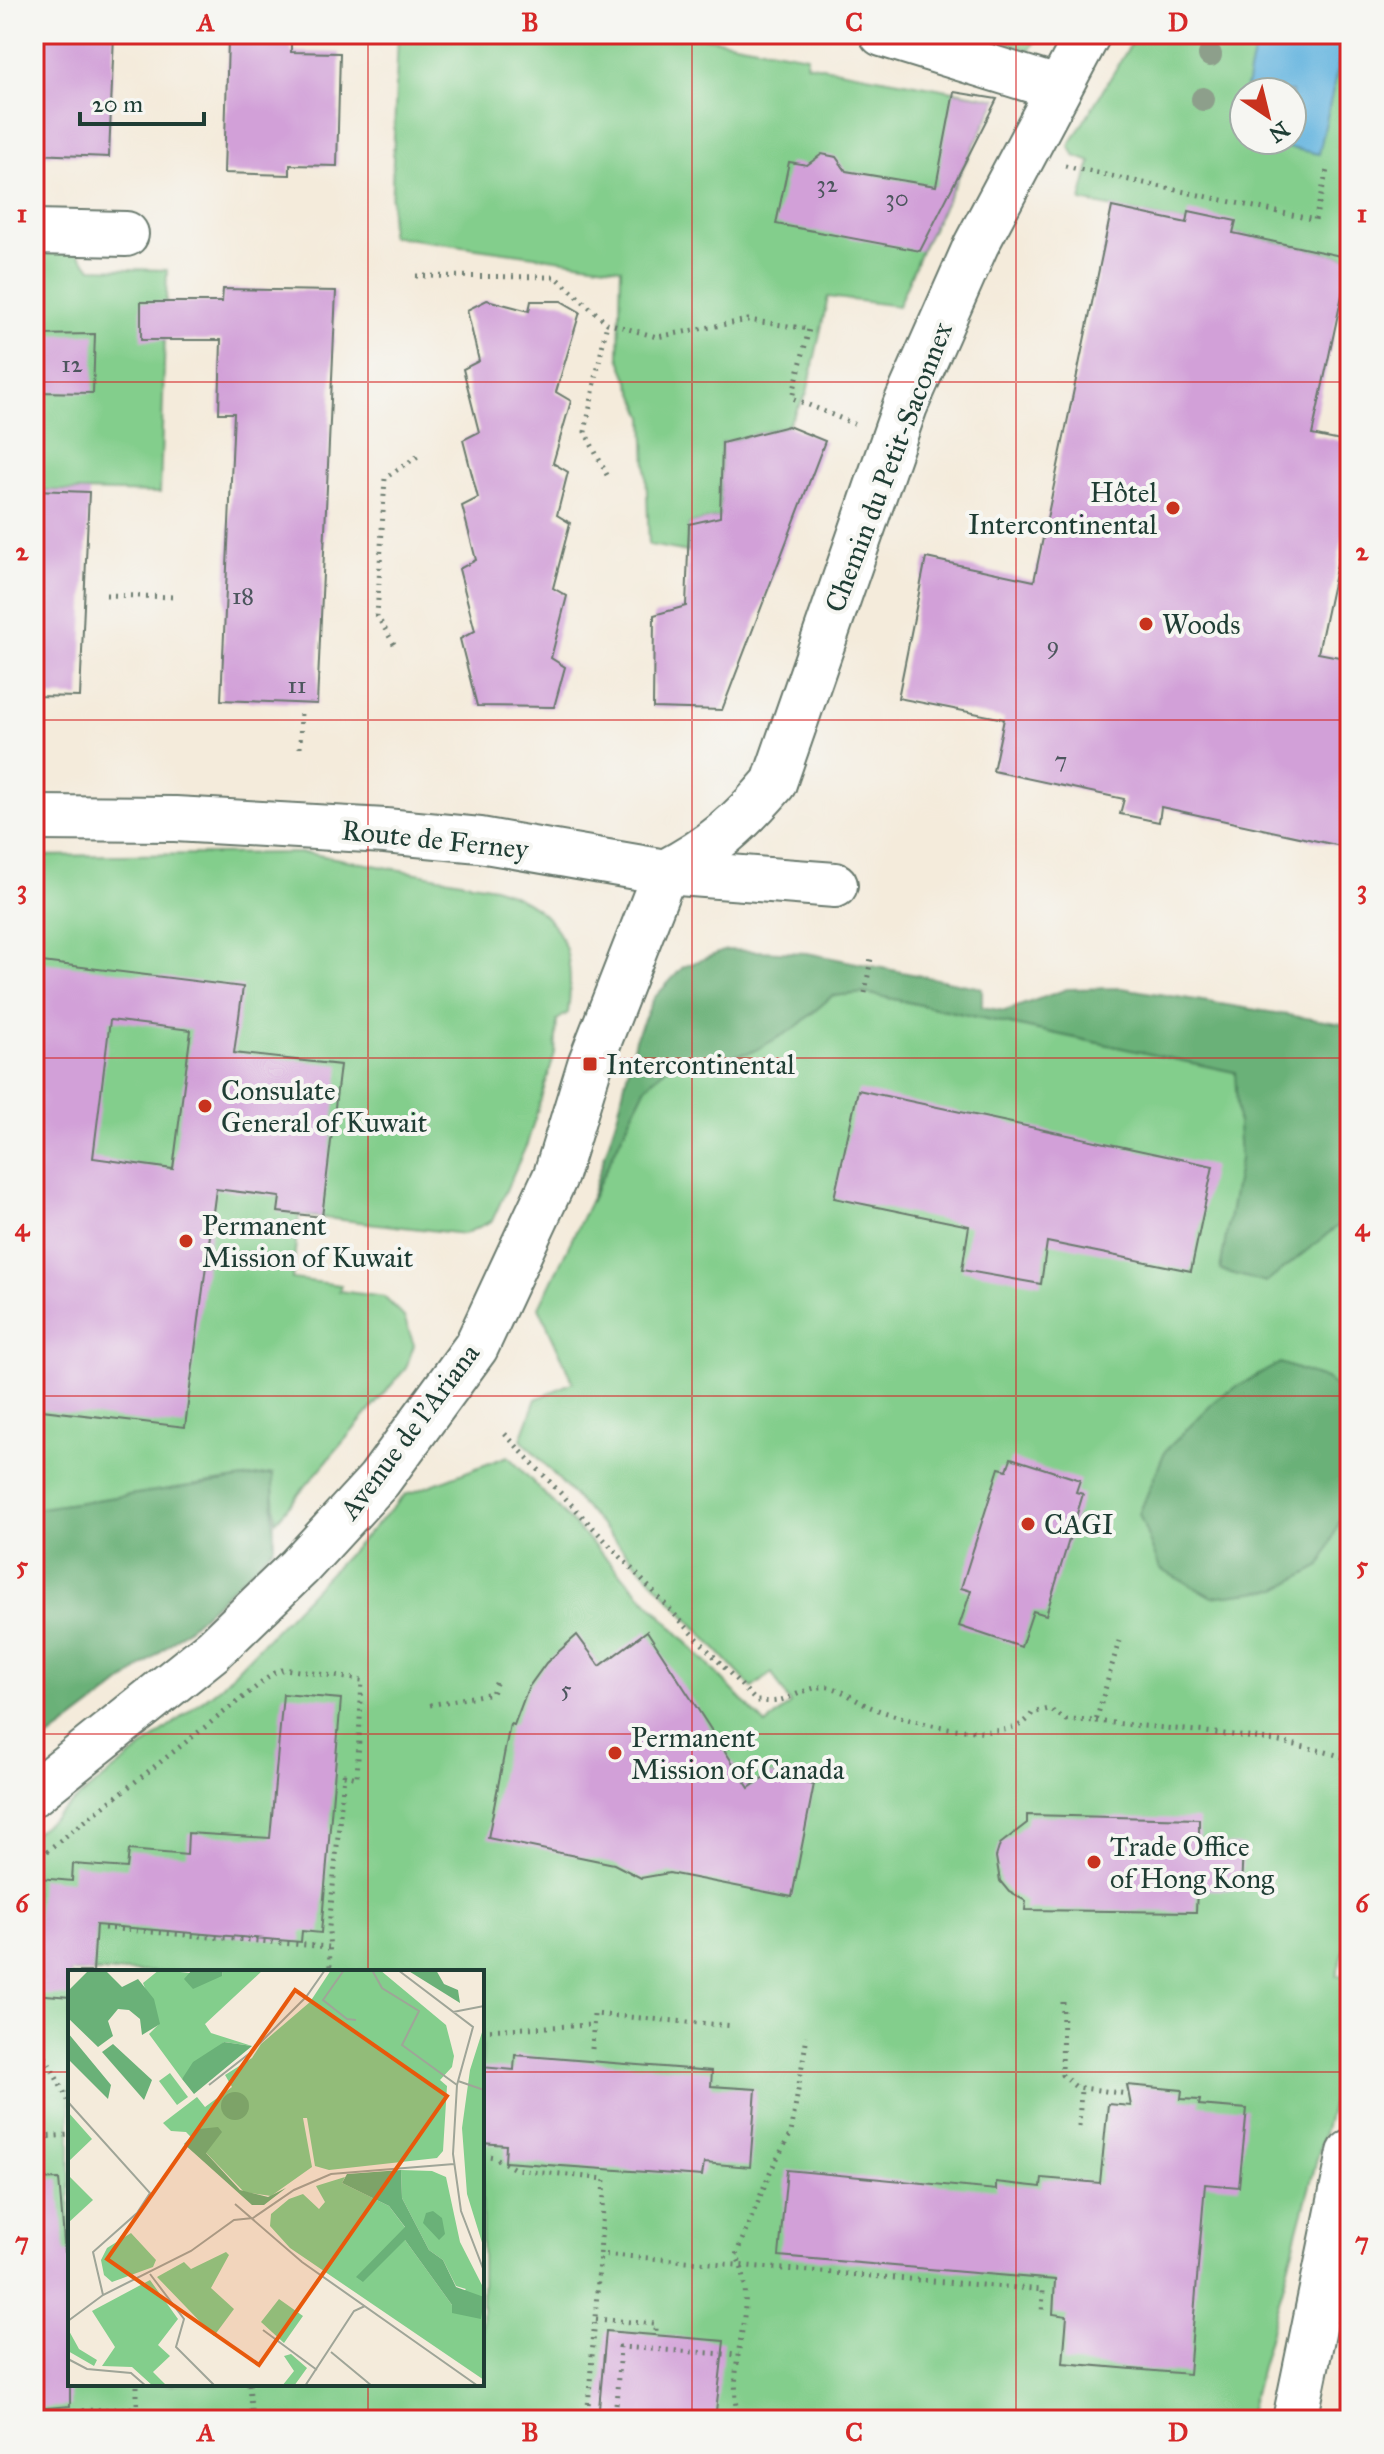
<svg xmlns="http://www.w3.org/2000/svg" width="1384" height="2454" font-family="'IM FELL Great Primer',serif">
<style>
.green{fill:#83ce8c;stroke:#518660;stroke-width:2;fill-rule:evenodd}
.forest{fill:#6ab178;stroke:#447756;stroke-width:2}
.water{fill:#64b4df;stroke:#42788a;stroke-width:2}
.building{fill:#d2a0d8;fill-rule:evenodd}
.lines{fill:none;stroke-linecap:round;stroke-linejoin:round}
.minor-casing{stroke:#6a7a6e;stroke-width:48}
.path{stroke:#6a7a6e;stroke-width:5;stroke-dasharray:2 6;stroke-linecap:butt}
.minor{stroke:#fff;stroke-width:44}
.tree{fill:#8d9f8b}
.grid{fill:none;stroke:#d62828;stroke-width:2;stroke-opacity:0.55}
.poi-dot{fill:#c8321e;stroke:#f6f6f2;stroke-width:3}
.labels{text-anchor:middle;stroke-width:8;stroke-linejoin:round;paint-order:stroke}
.number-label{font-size:24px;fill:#4c565d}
.street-label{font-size:28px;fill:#1f3d34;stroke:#f6f6f2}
.poi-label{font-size:28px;fill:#1f3d34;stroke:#f6f6f2;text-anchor:start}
.inset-road{fill:none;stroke:#9fa598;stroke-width:2}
.view{fill:#e8590c;fill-opacity:0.15;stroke:#e8590c;stroke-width:4}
.inset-edge{fill:none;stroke:#1f3d34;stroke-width:4}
.neatline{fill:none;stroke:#d62828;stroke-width:3}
.grid-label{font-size:26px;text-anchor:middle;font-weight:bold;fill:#d62828}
</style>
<rect width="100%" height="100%" fill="#f6f6f2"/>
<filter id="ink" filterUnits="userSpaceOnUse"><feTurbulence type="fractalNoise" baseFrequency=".0125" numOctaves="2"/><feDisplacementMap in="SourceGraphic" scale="16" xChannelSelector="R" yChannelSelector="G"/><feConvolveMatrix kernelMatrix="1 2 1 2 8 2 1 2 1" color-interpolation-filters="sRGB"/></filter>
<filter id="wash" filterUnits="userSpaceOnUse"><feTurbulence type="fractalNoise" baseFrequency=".006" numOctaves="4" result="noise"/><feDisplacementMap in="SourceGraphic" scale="32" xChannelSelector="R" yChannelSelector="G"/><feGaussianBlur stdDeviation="1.8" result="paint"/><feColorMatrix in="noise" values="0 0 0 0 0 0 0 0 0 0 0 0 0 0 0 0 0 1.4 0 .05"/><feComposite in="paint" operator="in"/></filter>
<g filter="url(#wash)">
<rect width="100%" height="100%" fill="#f4ebdb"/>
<g class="green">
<polygon points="398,34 685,34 807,56 806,64 997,99 921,251 898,306 828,297 807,393 787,426 722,443 720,517 689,524 688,552 649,545 644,417 619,357 621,268 390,236"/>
<polygon points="979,34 1039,34 1030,50"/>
<path d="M 1137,34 L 1350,34 L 1350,258 L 1081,201 L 1091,162 L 1075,156 L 1069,146 ZM 1244,92 L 1292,92 L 1292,140 L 1244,140 Z"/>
<polygon points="34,244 70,245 91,268 167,270 160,493 34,490"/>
<path d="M 307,853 L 494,887 C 561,912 576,944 568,1013 L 557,1020 L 555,1053 L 527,1144 L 492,1221 L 464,1234 L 299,1215 L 292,1279 L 341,1285 L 339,1291 L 384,1297 L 404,1317 L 414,1345 L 406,1368 L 276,1521 L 272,1474 L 34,1509 L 34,856 Z"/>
<path d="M 865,993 L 1350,1097 L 1350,1934 L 1336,1975 L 1350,1976 L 1350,2036 L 1247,2420 L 34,2420 L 34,1833 L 221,1686 L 405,1495 L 508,1456 L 766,1725 L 790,1704 L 772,1673 L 752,1688 L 521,1439 L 536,1399 L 573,1382 L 539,1307 L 646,1086 L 667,1067 L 704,1062 L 795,1028 L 832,996 ZM 70,1972 L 482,1972 L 482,2384 L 70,2384 Z"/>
</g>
<g class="forest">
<polygon points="726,950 807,953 982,988 982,1007 1005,1011 1067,989 1122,988 1350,1025 1350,1216 1266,1283 1220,1270 1240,1159 1235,1072 865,993 832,996 795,1028 752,1052 667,1067 646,1086 590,1202 618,1113 635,1039 654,998 683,967"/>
<polygon points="1280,1363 1326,1379 1350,1400 1350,1496 1321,1566 1278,1589 1212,1597 1160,1569 1139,1514 1165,1451 1220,1396"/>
<path d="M 273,1474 L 274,1547 C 201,1623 119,1688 34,1749 L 34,1509 Z"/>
</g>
<polygon class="water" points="1257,34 1345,34 1319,154 1251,140 1292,140 1292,92 1245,92"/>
<g id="blocks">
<g class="building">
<polygon points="34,34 114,34 109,157 34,154"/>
<polygon points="228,40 291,41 291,52 340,53 337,166 290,165 290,175 224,173"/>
<polygon points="954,92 997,99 920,251 776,224 789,162 807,165 822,154 836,157 846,171 936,186"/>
<polygon points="1112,207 1187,223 1189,211 1236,221 1233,233 1350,258 1312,435 1350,443 1350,504 1318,653 1350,659 1350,848 1161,807 1159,822 1120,814 1124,799 993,771 1004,719 898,698 926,558 1034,581"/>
<polygon points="223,289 336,291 317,704 221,700 234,413 219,413 221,340 141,340 141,302 222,302"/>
<polygon points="487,300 529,311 531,301 561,301 580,312 556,392 571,401 553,463 568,472 557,515 570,523 553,588 567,596 551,658 565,667 554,707 477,706 460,639 475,631 459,569 476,560 462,506 478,498 463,440 479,432 463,369 479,361 467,310"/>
<polygon points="95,334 93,393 34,392 34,335"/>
<polygon points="788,426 825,441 722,710 653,708 654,615 686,606 689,524 720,517 722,443"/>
<polygon points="34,490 89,492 80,697 34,696"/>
<path d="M 34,961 L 243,987 L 234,1053 L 340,1065 L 322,1217 L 278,1212 L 280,1197 L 216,1189 L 185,1427 L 34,1409 ZM 110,1020 L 191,1030 L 173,1169 L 93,1158 Z"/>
<polygon points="858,1090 1213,1166 1191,1271 1047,1242 1041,1284 962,1270 969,1226 834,1198"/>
<polygon points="1011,1458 1080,1480 1076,1492 1083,1494 1046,1615 1033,1611 1021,1647 959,1626 971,1591 961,1588 999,1468 1007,1470"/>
<polygon points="647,1631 749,1788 768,1774 814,1784 792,1897 669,1873 641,1878 614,1864 488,1838 510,1724 514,1725 528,1688 546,1663 577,1635 600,1666"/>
<polygon points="283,1694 341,1699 321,1933 302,1931 301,1942 96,1925 93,1972 70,1972 70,1997 34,1994 40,1878 72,1881 73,1864 127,1868 129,1850 187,1855 188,1833 270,1838"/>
<polygon points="1027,1815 1199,1819 1199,1845 1243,1845 1241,1890 1197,1890 1196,1912 1025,1910 1026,1901 1009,1892 1000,1881 996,1857 1000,1844 1027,1823"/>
<polygon points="515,2055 712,2071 711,2086 756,2089 750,2167 704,2163 702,2176 505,2162 506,2145 482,2143 482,2067 514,2070"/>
<polygon points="1127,2085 1182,2090 1181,2099 1200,2100 1199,2105 1247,2109 1239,2187 1205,2184 1189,2374 1063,2363 1067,2316 1053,2314 1055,2280 779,2256 787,2170 996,2190 996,2182 1041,2187 1042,2178 1100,2183 1108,2104 1131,2106"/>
<polygon points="59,2179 65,2252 70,2251 70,2406 34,2409 34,2180"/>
<polygon points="606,2331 724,2341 715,2420 598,2420"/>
</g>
</g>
</g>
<g filter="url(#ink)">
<use href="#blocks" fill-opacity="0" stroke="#6a7a6e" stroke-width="2"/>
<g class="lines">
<g class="minor-casing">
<g id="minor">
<polyline points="882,34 1057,88"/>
<polyline points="34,232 126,234"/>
<polyline points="34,818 175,819 385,831 480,840 665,872 835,885"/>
<path d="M 665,872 C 712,848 740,823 774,783 L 905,406 L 976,245 L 1088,34"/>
<polyline points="34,1793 213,1650 299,1567 379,1480 476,1347 556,1175 590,1064 665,872"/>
<polyline points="1295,2420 1350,2153"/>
</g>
</g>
<g class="path">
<polyline points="1065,166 1315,220 1327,170"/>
<polyline points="416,276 556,277 607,323 657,337 748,320 809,329 792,398 854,424"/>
<polyline points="607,475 585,432 607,323"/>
<polyline points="106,595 176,597"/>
<polyline points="394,644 377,616 385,478 418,456"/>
<polyline points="300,748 301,710"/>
<polyline points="865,993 871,958"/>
<path d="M 505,1434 L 756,1701 C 764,1701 773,1703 781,1700 C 796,1696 812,1685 829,1687 C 842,1689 856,1701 868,1706 C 900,1720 1014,1751 1032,1713 L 1049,1709 L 1067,1720 L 1096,1721 L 1119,1641"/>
<polyline points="430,1705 492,1693 497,1681"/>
<path d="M 1096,1721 C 1180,1731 1269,1733 1350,1759"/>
<polyline points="34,1861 274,1673 284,1669 362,1680 357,1778 344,1775 329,1927 330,1972"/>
<polyline points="104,1928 329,1947"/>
<polyline points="1063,2002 1062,2075 1076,2087 1127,2094"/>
<polyline points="482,2030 593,2025"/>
<polyline points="34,2035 68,2100"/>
<polyline points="592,2049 594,2014 734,2026"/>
<polyline points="34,2118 37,2117 40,2137 70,2135"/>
<polyline points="1079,2126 1081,2088"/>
<polyline points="482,2155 494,2157 515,2169 605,2179 600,2254 1043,2290 1042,2315"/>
<polyline points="596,2319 655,2324 655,2335"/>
<polyline points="249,2384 252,2420"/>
<polyline points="34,2413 136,2408"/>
<polyline points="137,2420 137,2384"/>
<polyline points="587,2420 600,2254"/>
<polyline points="615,2420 620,2347 739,2355"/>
<path d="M 741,2420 C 721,2367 763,2305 736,2255 L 771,2170 L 791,2133 L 807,2036"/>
</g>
<use href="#minor" class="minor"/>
</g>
<g class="tree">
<circle cx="1210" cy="55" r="12"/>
<circle cx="1203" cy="99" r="12"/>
</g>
</g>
<path class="grid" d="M 368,34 L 368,1972M 692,34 L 692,2420M 1016,34 L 1016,2420M 34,382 L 1350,382M 34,720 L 1350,720M 34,1058 L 1350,1058M 34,1396 L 1350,1396M 34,1734 L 1350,1734M 34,2072 L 70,2072M 482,2072 L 1350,2072M 368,2384 L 368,2420"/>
<g class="poi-dot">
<circle cx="1173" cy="508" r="8"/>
<circle cx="1146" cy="624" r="8"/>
<rect x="582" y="1056" width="16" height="16" rx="4"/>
<circle cx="205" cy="1106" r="8"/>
<circle cx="186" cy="1241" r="8"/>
<circle cx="1028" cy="1524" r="8"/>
<circle cx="615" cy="1753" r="8"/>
<circle cx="1094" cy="1862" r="8"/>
</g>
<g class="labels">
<g class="number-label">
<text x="827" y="192">32</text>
<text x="897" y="206">30</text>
<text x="72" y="372">12</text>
<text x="243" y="604">18</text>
<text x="1053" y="653">9</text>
<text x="297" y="693">11</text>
<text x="1061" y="768">7</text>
<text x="566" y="1697">5</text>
</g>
<g class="street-label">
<text transform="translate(888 467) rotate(-69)" y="10">Chemin du Petit-Saconnex</text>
<text transform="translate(435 839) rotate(6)" y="10">Route de Ferney</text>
<text transform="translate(409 1431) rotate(-53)" y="10">Avenue de l'Ariana</text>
</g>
<g class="poi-label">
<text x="1157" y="502" text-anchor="end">Hôtel<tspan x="1157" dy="32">Intercontinental</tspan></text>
<text x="1162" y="634">Woods</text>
<text x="606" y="1074">Intercontinental</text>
<text x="221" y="1100">Consulate<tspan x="221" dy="32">General of Kuwait</tspan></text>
<text x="202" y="1235">Permanent<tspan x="202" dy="32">Mission of Kuwait</tspan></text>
<text x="1044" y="1534">CAGI</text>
<text x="631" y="1747">Permanent<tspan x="631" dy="32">Mission of Canada</tspan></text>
<text x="1110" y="1856">Trade Office<tspan x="1110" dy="32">of Hong Kong</tspan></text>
</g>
</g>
<g transform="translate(68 1970)">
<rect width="416" height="416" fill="#f4ebdb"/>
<path d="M 91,0 L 154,6 L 155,0 L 195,0 L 137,54 L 143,63 L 184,76 L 156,72 L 114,109 L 81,64 L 91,54 L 75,13 ZM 263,0 L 312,0 L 378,55 L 386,86 L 384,97 L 372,110 L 379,116 L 375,181 L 369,188 L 261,200 L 247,196 L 239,148 L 235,148 L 244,197 L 203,226 L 176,222 L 118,162 L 103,161 L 95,153 L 129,127 L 137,137 L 164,117 L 157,105 L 184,88 L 193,74 L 242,32 ZM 416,56 L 416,279 L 399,224 L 394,158 L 402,100 ZM 102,103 L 120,127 L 109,135 L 91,111 ZM 0,142 L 24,169 L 0,192 ZM 333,200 L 364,201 L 378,207 L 392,272 L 416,319 L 416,410 L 222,278 L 202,256 L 203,244 L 221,229 L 235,224 L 251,239 L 257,232 L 248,216 L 277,207 L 274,213 L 321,236 L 342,264 L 337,270 L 384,335 L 398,319 L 388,316 L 375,290 L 361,280 L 334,228 ZM 0,205 L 25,230 L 0,253 ZM 63,263 L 88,290 L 85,297 L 44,312 L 36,305 L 33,290 L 39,278 ZM 158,282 L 161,285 L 143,318 L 166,339 L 146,366 L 89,307 L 116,292 L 123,299 ZM 82,310 L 110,349 L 90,375 L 102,386 L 85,402 L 99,416 L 85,416 L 64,397 L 34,396 L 47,377 L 24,341 ZM 211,329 L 235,346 L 216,373 L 193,352 ZM 0,359 L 11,379 L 29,390 L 26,396 L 0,381 ZM 223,384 L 239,398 L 226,416 L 214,416 L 226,401 L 216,386 Z" fill="#83ce8c"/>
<path d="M 21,0 L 37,0 L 54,17 L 70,9 L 86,29 L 92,54 L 74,65 L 72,49 L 61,40 L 50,39 L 40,51 L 45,66 L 30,77 L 0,48 L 0,21 ZM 124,0 L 155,0 L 154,6 L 125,19 L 116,9 ZM 339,0 L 368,0 L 376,14 L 390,20 L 392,33 ZM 0,63 L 43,115 L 40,129 L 0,89 ZM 156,72 L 184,76 L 126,124 L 114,109 L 125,92 ZM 45,74 L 84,110 L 76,130 L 34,82 ZM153 136a14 14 0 1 1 28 0a14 14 0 1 1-28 0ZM 150,157 L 154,162 L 138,183 L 172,220 L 200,227 L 218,218 L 196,235 L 184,235 L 116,174 L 131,159 ZM 333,200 L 334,228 L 361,280 L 375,290 L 388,317 L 416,327 L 413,349 L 384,343 L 384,335 L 337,270 L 295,312 L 288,307 L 337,257 L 321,236 L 274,213 L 279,204 ZM 365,241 L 374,248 L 377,264 L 371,270 L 355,253 L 358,243 Z" fill="#6ab178"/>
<path class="inset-road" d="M 276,0 L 255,30 L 279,49 L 288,50M 304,0 L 314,18 L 351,41 L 334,75 L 389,115M 330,0 L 405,57 L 389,115 L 385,184 L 393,241 L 416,301M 385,42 L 416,36M 390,111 L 416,120M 141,115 L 182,83 L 238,27 L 257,0M 0,132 L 82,223 L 69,243 L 25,282 L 35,325M 167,234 L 234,292 L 410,416M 185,248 L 226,220 L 263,204 L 386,194M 82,304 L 116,349 L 108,377 L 147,416M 0,351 L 35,325 L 123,281 L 166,250 L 185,248M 195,360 L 249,400M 263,382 L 304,416M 0,389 L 19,399 L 63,403 L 78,416M 237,416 L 286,341 L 297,336"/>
<path class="view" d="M 227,20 L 379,126 L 191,395 L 39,289 Z"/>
<rect width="416" height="416" class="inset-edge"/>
</g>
<rect width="1384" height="2454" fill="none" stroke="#f6f6f2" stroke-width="88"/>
<g transform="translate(1268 116) rotate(145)"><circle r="38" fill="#f6f6f2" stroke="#a0aca6" stroke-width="2"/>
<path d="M0-6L14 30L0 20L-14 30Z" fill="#c8321e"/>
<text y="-12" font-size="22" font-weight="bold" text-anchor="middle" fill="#1f3d34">N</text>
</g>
<path d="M80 112v12h124v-12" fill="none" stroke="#1f3d34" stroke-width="4"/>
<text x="92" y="112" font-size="24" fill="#1f3d34" stroke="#f6f6f2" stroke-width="6" paint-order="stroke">20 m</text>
<rect x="44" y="44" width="1296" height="2366" class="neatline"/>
<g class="grid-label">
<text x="206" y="31">A</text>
<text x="530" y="31">B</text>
<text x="854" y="31">C</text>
<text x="1178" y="31">D</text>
<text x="22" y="222">1</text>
<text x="1362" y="222">1</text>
<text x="22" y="560">2</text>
<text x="1362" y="560">2</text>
<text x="22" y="898">3</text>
<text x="1362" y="898">3</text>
<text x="22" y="1236">4</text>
<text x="1362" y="1236">4</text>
<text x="22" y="1574">5</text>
<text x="1362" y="1574">5</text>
<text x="22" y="1912">6</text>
<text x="1362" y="1912">6</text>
<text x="22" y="2250">7</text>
<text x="1362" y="2250">7</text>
<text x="206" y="2441">A</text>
<text x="530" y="2441">B</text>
<text x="854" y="2441">C</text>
<text x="1178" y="2441">D</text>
</g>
</svg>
